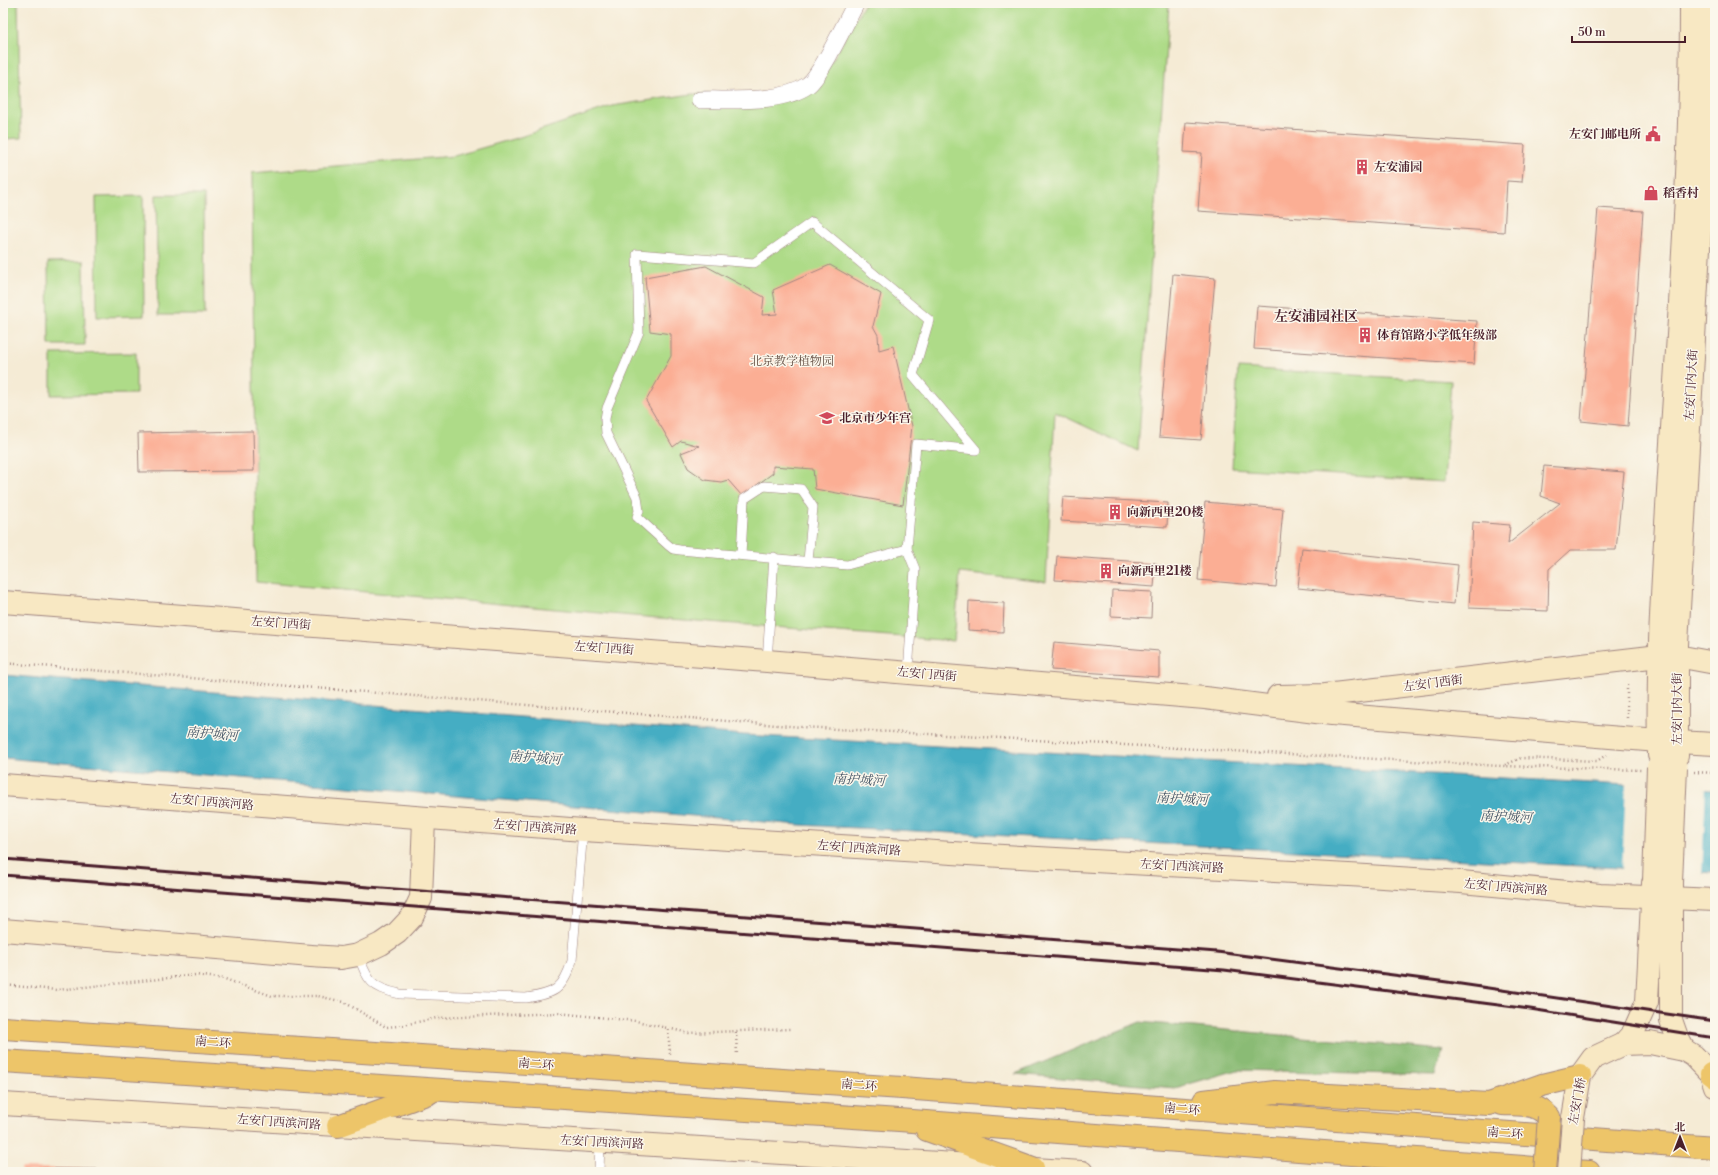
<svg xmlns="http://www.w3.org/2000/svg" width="1718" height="1175" font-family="'Libre Bodoni','Noto Serif SC',serif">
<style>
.green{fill:#aedb88;stroke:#7c7d5a}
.forest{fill:#8abb74;stroke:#6a6d50}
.water{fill:#44adc3;stroke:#476677}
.pier{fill:#f5ebd5}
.building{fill:#fbae94}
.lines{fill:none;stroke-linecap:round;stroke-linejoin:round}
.lane-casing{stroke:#a08580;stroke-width:10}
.street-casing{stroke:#a08580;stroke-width:18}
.secondary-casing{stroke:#a08580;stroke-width:24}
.highway-casing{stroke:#a08580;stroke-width:24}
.path{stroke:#a08580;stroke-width:2.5;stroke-dasharray:1 3;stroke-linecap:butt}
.lane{stroke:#fff;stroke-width:9}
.street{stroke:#fff;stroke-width:17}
.secondary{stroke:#f8e8c3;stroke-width:22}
.highway{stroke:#edc569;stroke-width:22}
.rail{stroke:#4a1f2b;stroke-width:3}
.secondary-bridge-casing{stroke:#a08580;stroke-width:24;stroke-linecap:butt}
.highway-bridge-casing{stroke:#a08580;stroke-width:24;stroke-linecap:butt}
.secondary-bridge{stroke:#f8e8c3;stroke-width:22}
.highway-bridge{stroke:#edc569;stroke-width:22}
.labels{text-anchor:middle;stroke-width:3;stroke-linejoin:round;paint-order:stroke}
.poi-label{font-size:12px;font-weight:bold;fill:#4a1f2b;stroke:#fbf7ec;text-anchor:start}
.park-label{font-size:12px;fill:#634e42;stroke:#fbf7ec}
.street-label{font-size:12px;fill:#4a1f2b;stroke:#fbf7ec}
.water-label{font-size:13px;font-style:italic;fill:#485868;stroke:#fbf7ec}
.quarter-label{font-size:14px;font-weight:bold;fill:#4a1f2b;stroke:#fbf7ec}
</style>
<rect width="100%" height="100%" fill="#fbf7ec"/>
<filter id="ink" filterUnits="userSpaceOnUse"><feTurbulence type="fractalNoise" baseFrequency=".025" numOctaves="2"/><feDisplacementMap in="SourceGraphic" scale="8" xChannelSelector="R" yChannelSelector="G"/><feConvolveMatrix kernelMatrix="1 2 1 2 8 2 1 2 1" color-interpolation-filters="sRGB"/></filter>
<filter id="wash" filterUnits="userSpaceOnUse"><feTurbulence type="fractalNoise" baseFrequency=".012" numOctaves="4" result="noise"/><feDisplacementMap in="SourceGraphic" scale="16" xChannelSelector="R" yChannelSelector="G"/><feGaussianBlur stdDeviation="0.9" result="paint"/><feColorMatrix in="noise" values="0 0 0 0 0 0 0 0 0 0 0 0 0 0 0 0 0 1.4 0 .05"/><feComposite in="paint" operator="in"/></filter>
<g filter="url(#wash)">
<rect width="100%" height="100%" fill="#f5ebd5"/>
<g class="green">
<polygon points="3,3 18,3 21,138 3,139"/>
<polygon points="865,3 1169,3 1138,451 1055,412 1046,582 960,573 954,641 633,616 256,582 252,173 454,156 520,137 612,106 692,94 803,95 820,82"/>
<polygon points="156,195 204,195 205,315 158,315"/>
<polygon points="143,196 144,316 97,317 96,197"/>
<polygon points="84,261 85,345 49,345 48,262"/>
<polygon points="136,353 136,394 51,395 51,354"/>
<polygon points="1238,368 1451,381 1444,482 1232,468"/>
</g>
<polygon class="forest" points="1140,1022 1443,1050 1435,1075 1237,1070 1175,1088 1015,1074"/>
<polygon class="water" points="3,675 745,735 1715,790 1715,873 800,825 3,758"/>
<polygon class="pier" points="1626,783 1706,787 1702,875 1622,870"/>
<g id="blocks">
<g class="building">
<polygon points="1186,122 1525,145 1522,182 1507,181 1504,232 1198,211 1202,153 1184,152"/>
<polygon points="1598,208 1643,211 1628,426 1581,421"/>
<polygon points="830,265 881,294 873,326 878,335 879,350 893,346 912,426 903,505 815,489 813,469 773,466 773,473 742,496 728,480 721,482 705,480 688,468 681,453 699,446 681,441 673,447 646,401 671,356 671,334 650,331 645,277 706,266 764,297 762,315 777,314 773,290"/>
<polygon points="1173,274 1215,278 1201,440 1159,437"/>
<polygon points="1257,306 1477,321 1474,364 1254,349"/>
<polygon points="253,431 254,471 139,472 138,433"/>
<polygon points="1544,466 1624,472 1616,550 1570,550 1549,569 1548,611 1469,608 1473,522 1510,525 1508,544 1560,503 1541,496"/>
<polygon points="1063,497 1168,503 1167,527 1061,521"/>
<polygon points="1205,502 1283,509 1276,587 1198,580"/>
<polygon points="1302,548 1458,565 1454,604 1298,588"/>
<polygon points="1057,556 1156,563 1154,587 1055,580"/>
<polygon points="1112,590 1152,592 1151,618 1111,616"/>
<polygon points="969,601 1004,603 1003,632 968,630"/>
<polygon points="1054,642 1159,651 1159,677 1051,670"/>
<polygon points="21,1168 179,1170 179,1172 21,1172"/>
</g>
</g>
</g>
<g filter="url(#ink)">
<use href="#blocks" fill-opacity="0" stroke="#a08580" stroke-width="1"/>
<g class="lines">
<g class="lane-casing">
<g id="lane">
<polygon points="812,222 929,320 913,375 976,450 916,444 907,549 847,565 680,550 673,549 668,545 637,517 639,511 637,497 606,433 605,419 607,408 639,332 637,254 754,263"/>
<polyline points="907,549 915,569 908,673"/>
<polyline points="741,555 744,499 764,486 801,489 813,507 808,561"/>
<polyline points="767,661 774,557"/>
<path d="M 358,955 C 368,981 371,988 400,994 L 526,998 C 554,994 563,990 572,961 L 583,830"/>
<polyline points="599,1172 600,1142"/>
</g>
</g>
<g class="street-casing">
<path id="street" d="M 700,100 C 732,99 781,104 808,85 C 821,75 847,20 856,3"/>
</g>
<g class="secondary-casing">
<g id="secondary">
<polyline points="3,602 767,661 1205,698 1332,714 1658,741 1715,744"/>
<polyline points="1278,696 1325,695 1659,656 1677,656 1715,663"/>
<path d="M 1659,755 C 1657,672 1662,590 1667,507 C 1677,341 1691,175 1691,8"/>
<polyline points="1677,756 1677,645 1708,86 1704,3"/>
<polyline points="3,785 583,830 984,855 1367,876 1461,882 1600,895 1715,900"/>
<polyline points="1671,884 1671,1020 1677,1037 1684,1050"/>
<polyline points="3,930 311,956 341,958 358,955 381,944 397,933 412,917 421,898 424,819"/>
<polyline points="1623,1044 1633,1033 1647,1002 1653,883"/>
<polyline points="3,1104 1082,1172"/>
<polyline points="1573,1118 1580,1076 1593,1058 1623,1044 1650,1043 1684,1050 1694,1056 1711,1074 1715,1086"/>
</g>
</g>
<g class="highway-casing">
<g id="highway">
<polyline points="3,1028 902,1088 1715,1148"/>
<polyline points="3,1061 899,1120 1589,1172"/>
<polyline points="1711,1074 1715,1077"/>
<polyline points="1204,1101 1275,1092 1489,1104 1542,1085 1580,1076"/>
<path d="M 1502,1104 C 1521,1105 1535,1102 1549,1117"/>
<polyline points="338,1126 429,1093"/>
<polyline points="927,1130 1033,1168"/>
</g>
</g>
<g class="path">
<polyline points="3,663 802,727 1502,766 1641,770"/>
<polyline points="1627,685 1627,721"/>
<polyline points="1505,765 1521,758 1597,761 1606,755"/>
<polyline points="1694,772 1715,773"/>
<polyline points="3,985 57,990 196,975 225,979 272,996 318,996 344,1002 386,1027 398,1026 437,1018 558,1013 636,1021 689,1033 790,1029"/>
<polyline points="668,1029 670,1054"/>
<polyline points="736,1032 737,1056"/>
</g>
<use href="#lane" class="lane"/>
<use href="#street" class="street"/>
<use href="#secondary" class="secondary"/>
<use href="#highway" class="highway"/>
<g class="rail">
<polyline points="3,859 1217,952 1447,982 1715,1021"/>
<polyline points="3,875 1224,970 1530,1009 1715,1038"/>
</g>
<g class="secondary-bridge-casing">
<g id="secondary-bridge">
<polyline points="1654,881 1658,767"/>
<polyline points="1671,882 1676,768"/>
<polyline points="1569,1172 1573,1118"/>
</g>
</g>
<g class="highway-bridge-casing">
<polyline id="highway-bridge" points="1545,1172 1549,1117"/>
</g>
<use href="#secondary-bridge" class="secondary-bridge"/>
<use href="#highway-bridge" class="highway-bridge"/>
</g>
</g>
<defs>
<g id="civic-bare" transform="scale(1.2)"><path d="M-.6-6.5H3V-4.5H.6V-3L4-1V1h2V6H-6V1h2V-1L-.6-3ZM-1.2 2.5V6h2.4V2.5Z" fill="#d1495b" stroke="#fbf7ec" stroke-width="2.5" paint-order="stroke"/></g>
<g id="building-bare" transform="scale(1.2)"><path d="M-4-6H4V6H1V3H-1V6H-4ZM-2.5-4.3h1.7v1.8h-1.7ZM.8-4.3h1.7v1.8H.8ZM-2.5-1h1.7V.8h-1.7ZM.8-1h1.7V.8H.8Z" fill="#d1495b" stroke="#fbf7ec" stroke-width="2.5" paint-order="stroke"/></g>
<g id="shop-bare" transform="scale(1.2)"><path d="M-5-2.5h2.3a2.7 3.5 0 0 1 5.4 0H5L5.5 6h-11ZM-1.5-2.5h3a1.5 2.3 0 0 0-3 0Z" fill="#d1495b" stroke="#fbf7ec" stroke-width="2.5" paint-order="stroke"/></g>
<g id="university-bare" transform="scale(1.2)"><path d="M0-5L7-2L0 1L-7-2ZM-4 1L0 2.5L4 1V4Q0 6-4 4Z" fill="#d1495b" stroke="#fbf7ec" stroke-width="2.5" paint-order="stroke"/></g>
</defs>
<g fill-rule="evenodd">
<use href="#civic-bare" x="1653" y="134"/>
<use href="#building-bare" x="1362" y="167"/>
<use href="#shop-bare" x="1651" y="193"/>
<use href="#building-bare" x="1365" y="335"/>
<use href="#university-bare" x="827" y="418"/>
<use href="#building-bare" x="1115" y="512"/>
<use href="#building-bare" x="1106" y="571"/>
</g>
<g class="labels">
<g class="poi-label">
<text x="1641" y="138" text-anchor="end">左安门邮电所</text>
<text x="1374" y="171">左安浦园</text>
<text x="1663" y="197">稻香村</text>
<text x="1377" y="339">体育馆路小学低年级部</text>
<text x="839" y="422">北京市少年宫</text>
<text x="1127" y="516">向新西里20楼</text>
<text x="1118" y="575">向新西里21楼</text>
</g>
<g class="park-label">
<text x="792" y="365">北京教学植物园</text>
</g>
<g class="street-label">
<text transform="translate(1691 385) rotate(-87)" y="4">左安门内大街</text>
<text transform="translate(281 623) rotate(4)" y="4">左安门西街</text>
<text transform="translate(604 648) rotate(4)" y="4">左安门西街</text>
<text transform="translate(927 674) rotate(5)" y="4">左安门西街</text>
<text transform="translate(1433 683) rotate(-7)" y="4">左安门西街</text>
<text transform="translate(1677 709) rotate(-90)" y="4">左安门内大街</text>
<text transform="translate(212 802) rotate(5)" y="4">左安门西滨河路</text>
<text transform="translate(535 827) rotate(4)" y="4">左安门西滨河路</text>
<text transform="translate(859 848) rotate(4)" y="4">左安门西滨河路</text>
<text transform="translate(1182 866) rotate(3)" y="4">左安门西滨河路</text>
<text transform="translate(1506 887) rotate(5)" y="4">左安门西滨河路</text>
<text transform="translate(213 1042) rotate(4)" y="4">南二环</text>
<text transform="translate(536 1064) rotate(4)" y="4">南二环</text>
<text transform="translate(859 1085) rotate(4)" y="4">南二环</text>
<text transform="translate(1577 1101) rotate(-80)" y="4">左安门桥</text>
<text transform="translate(1182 1109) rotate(4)" y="4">南二环</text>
<text transform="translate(279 1122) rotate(4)" y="4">左安门西滨河路</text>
<text transform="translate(1505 1133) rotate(4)" y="4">南二环</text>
<text transform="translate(602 1142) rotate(3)" y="4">左安门西滨河路</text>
</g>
<g class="water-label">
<text transform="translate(212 733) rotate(4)" y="5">南护城河</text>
<text transform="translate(535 757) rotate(4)" y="5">南护城河</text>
<text transform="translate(859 779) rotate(3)" y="5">南护城河</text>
<text transform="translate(1182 798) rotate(3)" y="5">南护城河</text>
<text transform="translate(1506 816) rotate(3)" y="5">南护城河</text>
</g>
<g class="quarter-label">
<text x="1316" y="321">左安浦园社区</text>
</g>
</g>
<rect width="1718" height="1175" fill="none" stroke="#fbf7ec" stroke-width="16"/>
<g transform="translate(1680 1137)" stroke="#fbf7ec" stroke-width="3" paint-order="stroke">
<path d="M0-3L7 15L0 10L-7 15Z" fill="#4a1f2b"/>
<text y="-6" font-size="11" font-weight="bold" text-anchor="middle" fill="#4a1f2b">北</text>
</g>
<path d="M1572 36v6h113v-6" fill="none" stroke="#4a1f2b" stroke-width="2"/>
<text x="1578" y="36" font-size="12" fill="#4a1f2b" stroke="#fbf7ec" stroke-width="3" paint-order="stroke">50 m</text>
</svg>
